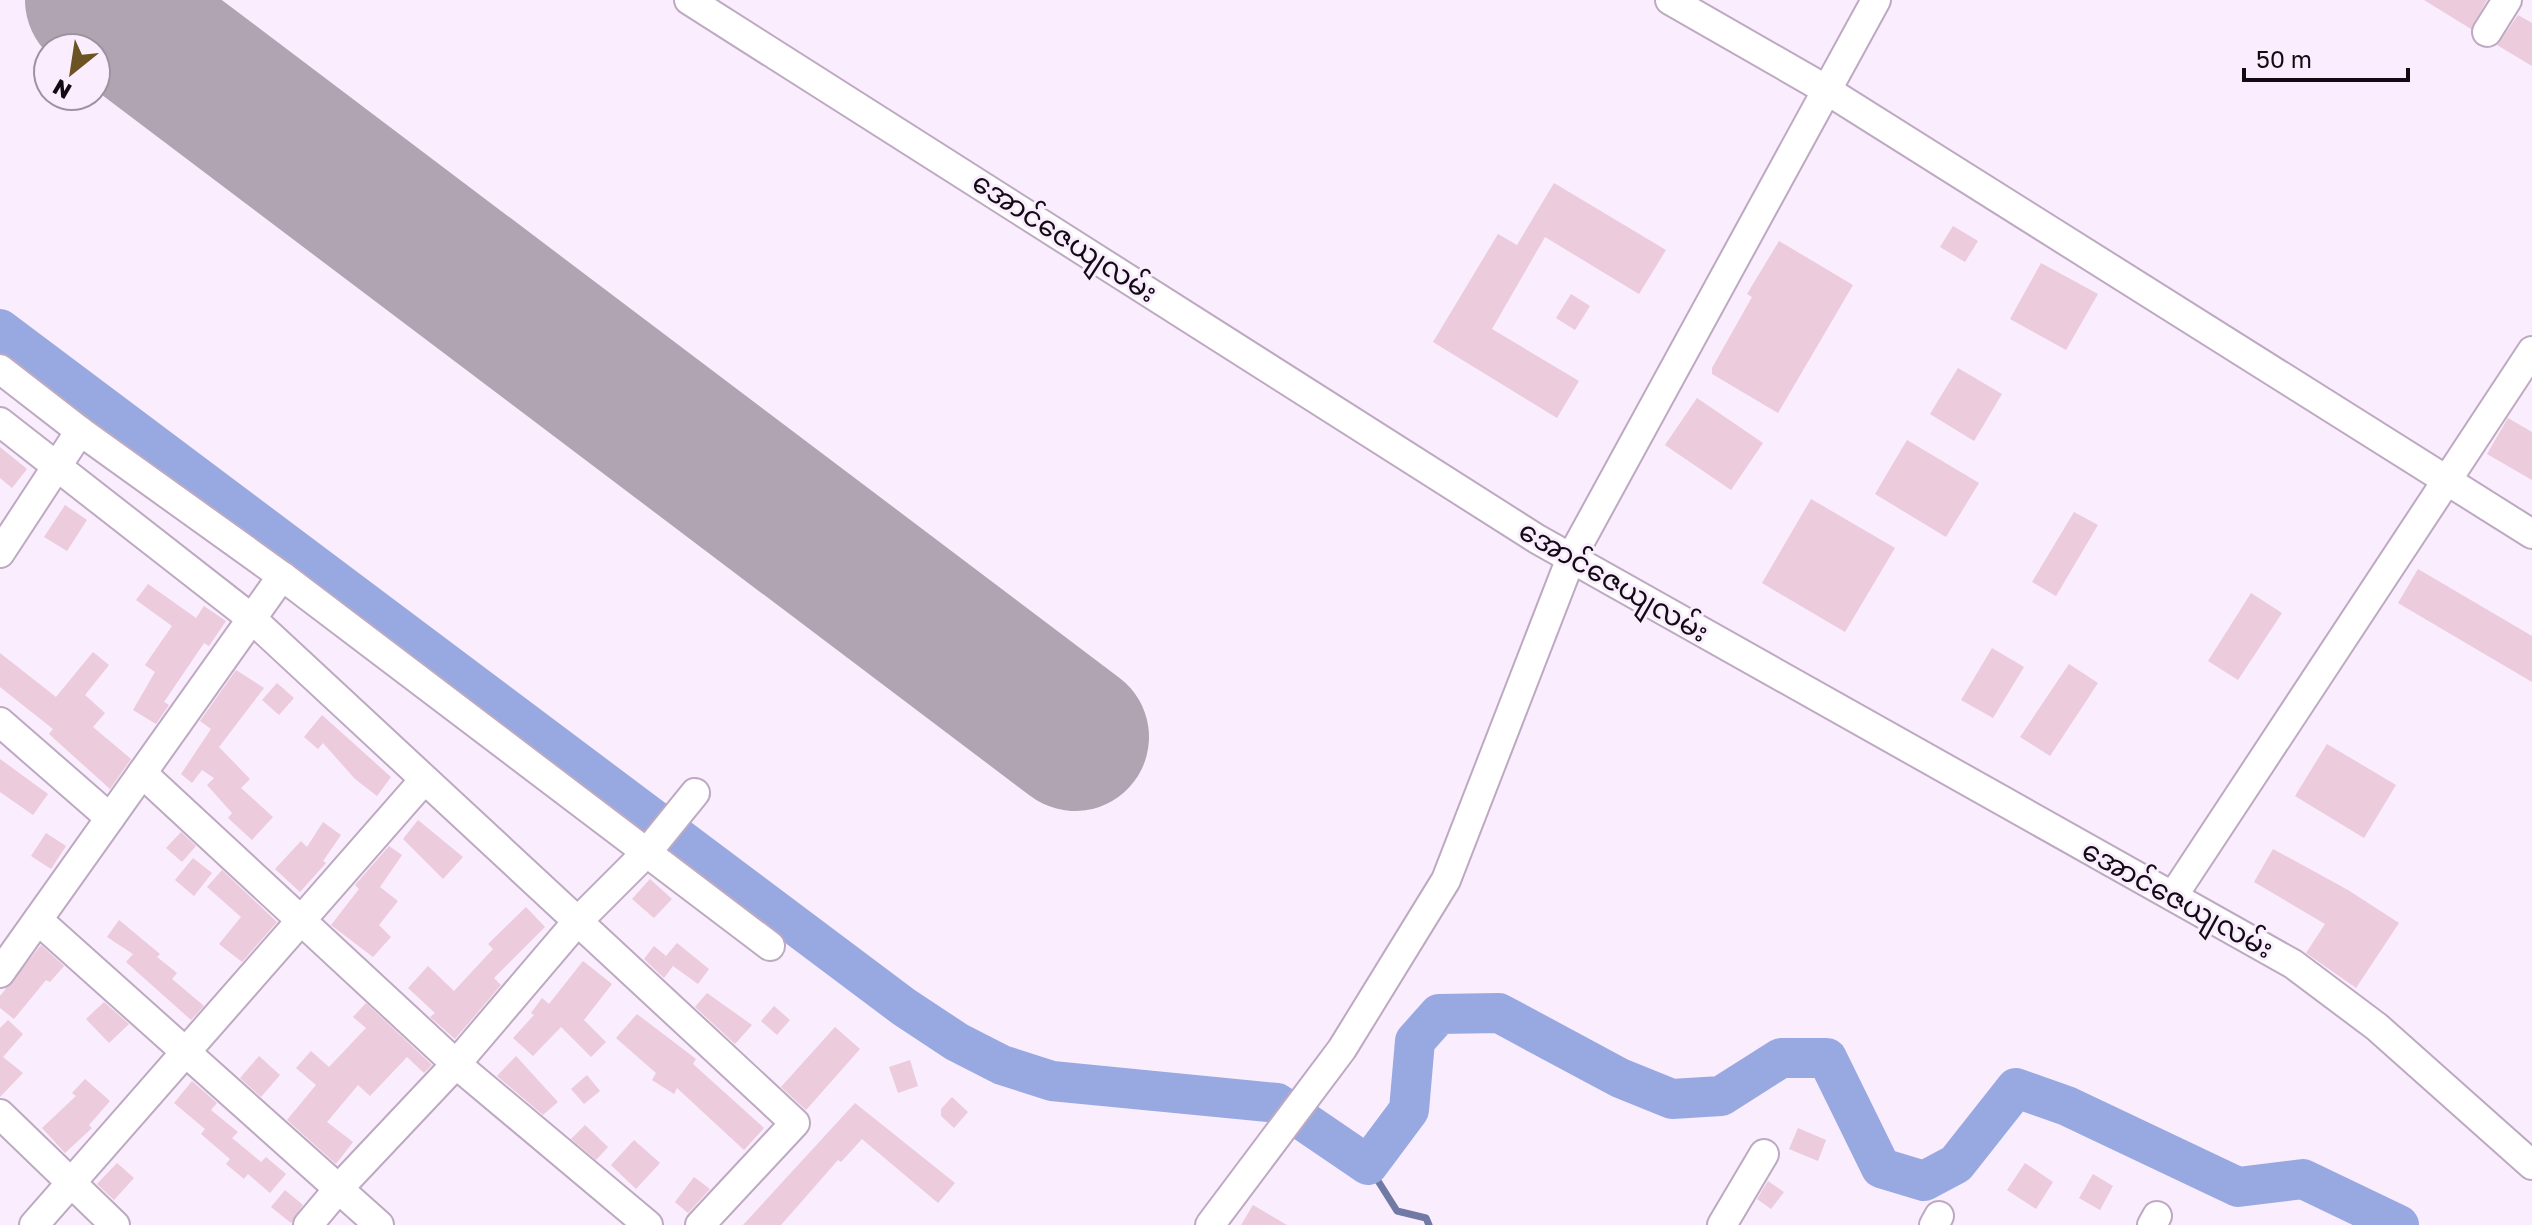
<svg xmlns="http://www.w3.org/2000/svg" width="2532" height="1225" font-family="'Golos Text','Noto Sans Myanmar',sans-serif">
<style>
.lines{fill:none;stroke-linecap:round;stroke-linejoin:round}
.stream{stroke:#707aa4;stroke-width:7}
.river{stroke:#98a9e1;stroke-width:40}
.runway{stroke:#b0a4b2;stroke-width:148}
.building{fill:#ebcbdc}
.minor-casing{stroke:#bea9c2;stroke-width:32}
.minor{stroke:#fff;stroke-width:28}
.labels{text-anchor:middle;stroke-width:6;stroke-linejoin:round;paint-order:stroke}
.street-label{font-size:28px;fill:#120b14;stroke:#faedfd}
</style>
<rect width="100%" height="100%" fill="#faedfd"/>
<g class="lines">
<polyline class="stream" points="1368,1165 1397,1211 1426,1218 1429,1225"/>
<polyline class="river" points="0,329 904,1007 957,1042 1002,1065 1052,1081 1277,1103 1368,1165 1409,1110 1415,1041 1439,1014 1499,1013 1620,1078 1672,1099 1721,1096 1781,1058 1827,1058 1881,1168 1924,1181 1956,1164 2016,1088 2067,1106 2238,1187 2303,1179 2399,1225"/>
<polyline class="runway" points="99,0 1075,737"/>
</g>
<g class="building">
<polygon points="2424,0 2487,0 2471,29"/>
<polygon points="2518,15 2532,23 2532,66 2497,45"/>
<polygon points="1554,183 1666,250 1639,294 1545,237 1492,329 1579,381 1557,418 1433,342 1498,234 1517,245"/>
<polygon points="1953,226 1978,241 1965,262 1940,247"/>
<polygon points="1779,241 1853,285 1778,413 1712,374 1712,368 1752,297 1747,294"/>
<polygon points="2041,263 2098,294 2066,350 2010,319"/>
<polygon points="1571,294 1590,306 1575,330 1556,318"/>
<polygon points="1958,368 2002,394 1974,441 1930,414"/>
<polygon points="1697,398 1763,443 1731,490 1665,445"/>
<polygon points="2508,418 2532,432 2532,480 2487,454"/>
<polygon points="1907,440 1979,483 1946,537 1875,494"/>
<polygon points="0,447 27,469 12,488 0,478"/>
<polygon points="1811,499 1895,548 1845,632 1762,583"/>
<polygon points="65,505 87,520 67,551 44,537"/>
<polygon points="2074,512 2098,525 2056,596 2032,582"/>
<polygon points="2418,569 2532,636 2532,682 2398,603"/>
<polygon points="148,584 196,618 204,606 226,621 209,646 204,643 164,702 169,705 156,724 133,710 155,672 145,665 172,626 136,600"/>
<polygon points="2251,593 2282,613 2238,680 2208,661"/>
<polygon points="1992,648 2024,667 1993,718 1961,700"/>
<polygon points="93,652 109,665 85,695 105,713 93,727 131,759 110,789 49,734 53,729 0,687 0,653 56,697"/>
<polygon points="2069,664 2098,683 2050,756 2020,737"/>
<polygon points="236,670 264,688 219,747 250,779 241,788 273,817 252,840 228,818 232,813 207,785 214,778 202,770 192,783 181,774 211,729 200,721"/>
<polygon points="277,683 294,698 279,715 262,700"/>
<polygon points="322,715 391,777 377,796 355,779 323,743 318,749 304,737"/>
<polygon points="2327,744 2396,785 2364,838 2295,796"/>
<polygon points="0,759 48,794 33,815 0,792"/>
<polygon points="418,820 463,857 443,879 403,839"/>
<polygon points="323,822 341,835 323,861 326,863 300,892 275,869 301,841 307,847"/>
<polygon points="181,832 196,846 182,862 166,848"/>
<polygon points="46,833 66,846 51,869 31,856"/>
<polygon points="389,846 402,855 380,887 398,901 379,925 391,937 373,957 331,925 359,889 355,885"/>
<polygon points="2273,849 2348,890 2399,923 2356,988 2306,953 2325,924 2254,882"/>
<polygon points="193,858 212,873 194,896 175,880"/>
<polygon points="222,870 277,922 242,962 219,944 241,917 207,887"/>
<polygon points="650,879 672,899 654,918 632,899"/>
<polygon points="526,907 545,927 494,978 501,985 455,1039 430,1017 435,1013 408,988 428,966 454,991 493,949 488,944"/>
<polygon points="119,920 160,954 157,957 177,973 172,979 204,1006 191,1020 126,962 133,954 107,937"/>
<polygon points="677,943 709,969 698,984 673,966 664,978 644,959 654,946 666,956"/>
<polygon points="41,945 64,966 50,982 46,980 14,1019 0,1008 0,996"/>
<polygon points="583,961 612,984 584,1020 606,1042 591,1057 561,1027 533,1056 513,1038 534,1015 531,1013 542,998 549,1004"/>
<polygon points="707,993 752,1025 735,1044 695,1007"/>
<polygon points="104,1002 129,1024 109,1043 86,1019"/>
<polygon points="366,1003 432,1065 424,1073 407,1057 370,1096 358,1085 327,1122 353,1142 336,1164 287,1120 316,1085 296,1068 311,1051 329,1067 366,1028 353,1017"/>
<polygon points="774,1006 790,1020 777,1035 761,1021"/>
<polygon points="637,1014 696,1059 693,1064 764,1128 744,1150 677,1088 674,1094 652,1080 656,1073 616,1038"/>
<polygon points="8,1020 23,1034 3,1057 23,1073 0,1097 0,1028"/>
<polygon points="835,1027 860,1049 806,1110 781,1087"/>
<polygon points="259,1056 280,1075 261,1097 240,1078"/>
<polygon points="516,1056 558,1102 543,1115 497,1076"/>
<polygon points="910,1060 918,1086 898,1093 889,1067"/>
<polygon points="587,1075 600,1091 584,1104 571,1089"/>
<polygon points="85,1079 110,1101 89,1125 92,1128 65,1153 42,1128 76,1096 72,1093"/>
<polygon points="192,1081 217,1103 211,1110 238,1132 232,1138 261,1162 266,1157 286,1174 270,1193 248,1174 244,1179 226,1164 230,1159 201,1134 205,1129 174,1103"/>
<polygon points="952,1097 968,1112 954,1128 941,1116 941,1109"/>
<polygon points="855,1103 955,1183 938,1203 862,1139 841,1162 838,1160 781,1225 743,1225"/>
<polygon points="585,1125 608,1147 596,1160 571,1139"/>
<polygon points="1798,1128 1826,1140 1818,1161 1789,1149"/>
<polygon points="634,1140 660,1163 636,1189 611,1165"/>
<polygon points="117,1163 134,1178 114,1200 97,1184"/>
<polygon points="2025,1163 2053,1182 2036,1209 2007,1190"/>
<polygon points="2093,1174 2113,1186 2100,1210 2079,1198"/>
<polygon points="694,1177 710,1189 688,1213 675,1202"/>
<polygon points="1768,1181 1784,1192 1771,1209 1757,1199"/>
<polygon points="285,1190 303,1205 291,1223 271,1207"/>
<polygon points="1253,1205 1287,1225 1241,1225"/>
</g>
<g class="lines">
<g class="minor-casing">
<g id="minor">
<polyline points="689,0 1537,539 2293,964 2377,1027 2532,1165"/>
<polyline points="1670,0 1825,89 2532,534"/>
<polyline points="2487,32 2507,0"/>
<polyline points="0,369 80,431 282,576 770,946"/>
<polyline points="0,422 251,618 795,1123 700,1225"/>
<polyline points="0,553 80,431"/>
<polyline points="0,722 110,818"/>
<polyline points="142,773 456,1064 648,1225"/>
<polyline points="2173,896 2532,351"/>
<polyline points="38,920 379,1225"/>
<polyline points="0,973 282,576"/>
<polyline points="0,1114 115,1225"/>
<polyline points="34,1225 424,780"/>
<polyline points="308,1225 340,1187 456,1064 576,923 648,851 695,793"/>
<polyline points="1210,1225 1342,1049 1446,880 1571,558 1876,0"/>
<polyline points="1722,1225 1764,1154"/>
<polyline points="1934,1225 1939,1216"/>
<polyline points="2152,1225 2157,1216"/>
</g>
</g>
<use href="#minor" class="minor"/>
</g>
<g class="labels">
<g class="street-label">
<text transform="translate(1065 237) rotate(33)" y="10">အောင်ဇေယျလမ်း</text>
<text transform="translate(1614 581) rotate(30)" y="10">အောင်ဇေယျလမ်း</text>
<text transform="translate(2178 899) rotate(29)" y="10">အောင်ဇေယျလမ်း</text>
</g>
</g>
<g transform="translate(72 72) rotate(210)"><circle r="38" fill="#faedfd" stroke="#9d93a0" stroke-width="2"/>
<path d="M0-6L14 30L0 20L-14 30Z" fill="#6b5323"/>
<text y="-12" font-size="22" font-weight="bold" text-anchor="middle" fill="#120b14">N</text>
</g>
<path d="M2244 68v12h164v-12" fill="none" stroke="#120b14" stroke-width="4"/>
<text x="2256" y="68" font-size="24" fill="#120b14" stroke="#faedfd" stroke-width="6" paint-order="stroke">50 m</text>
</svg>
